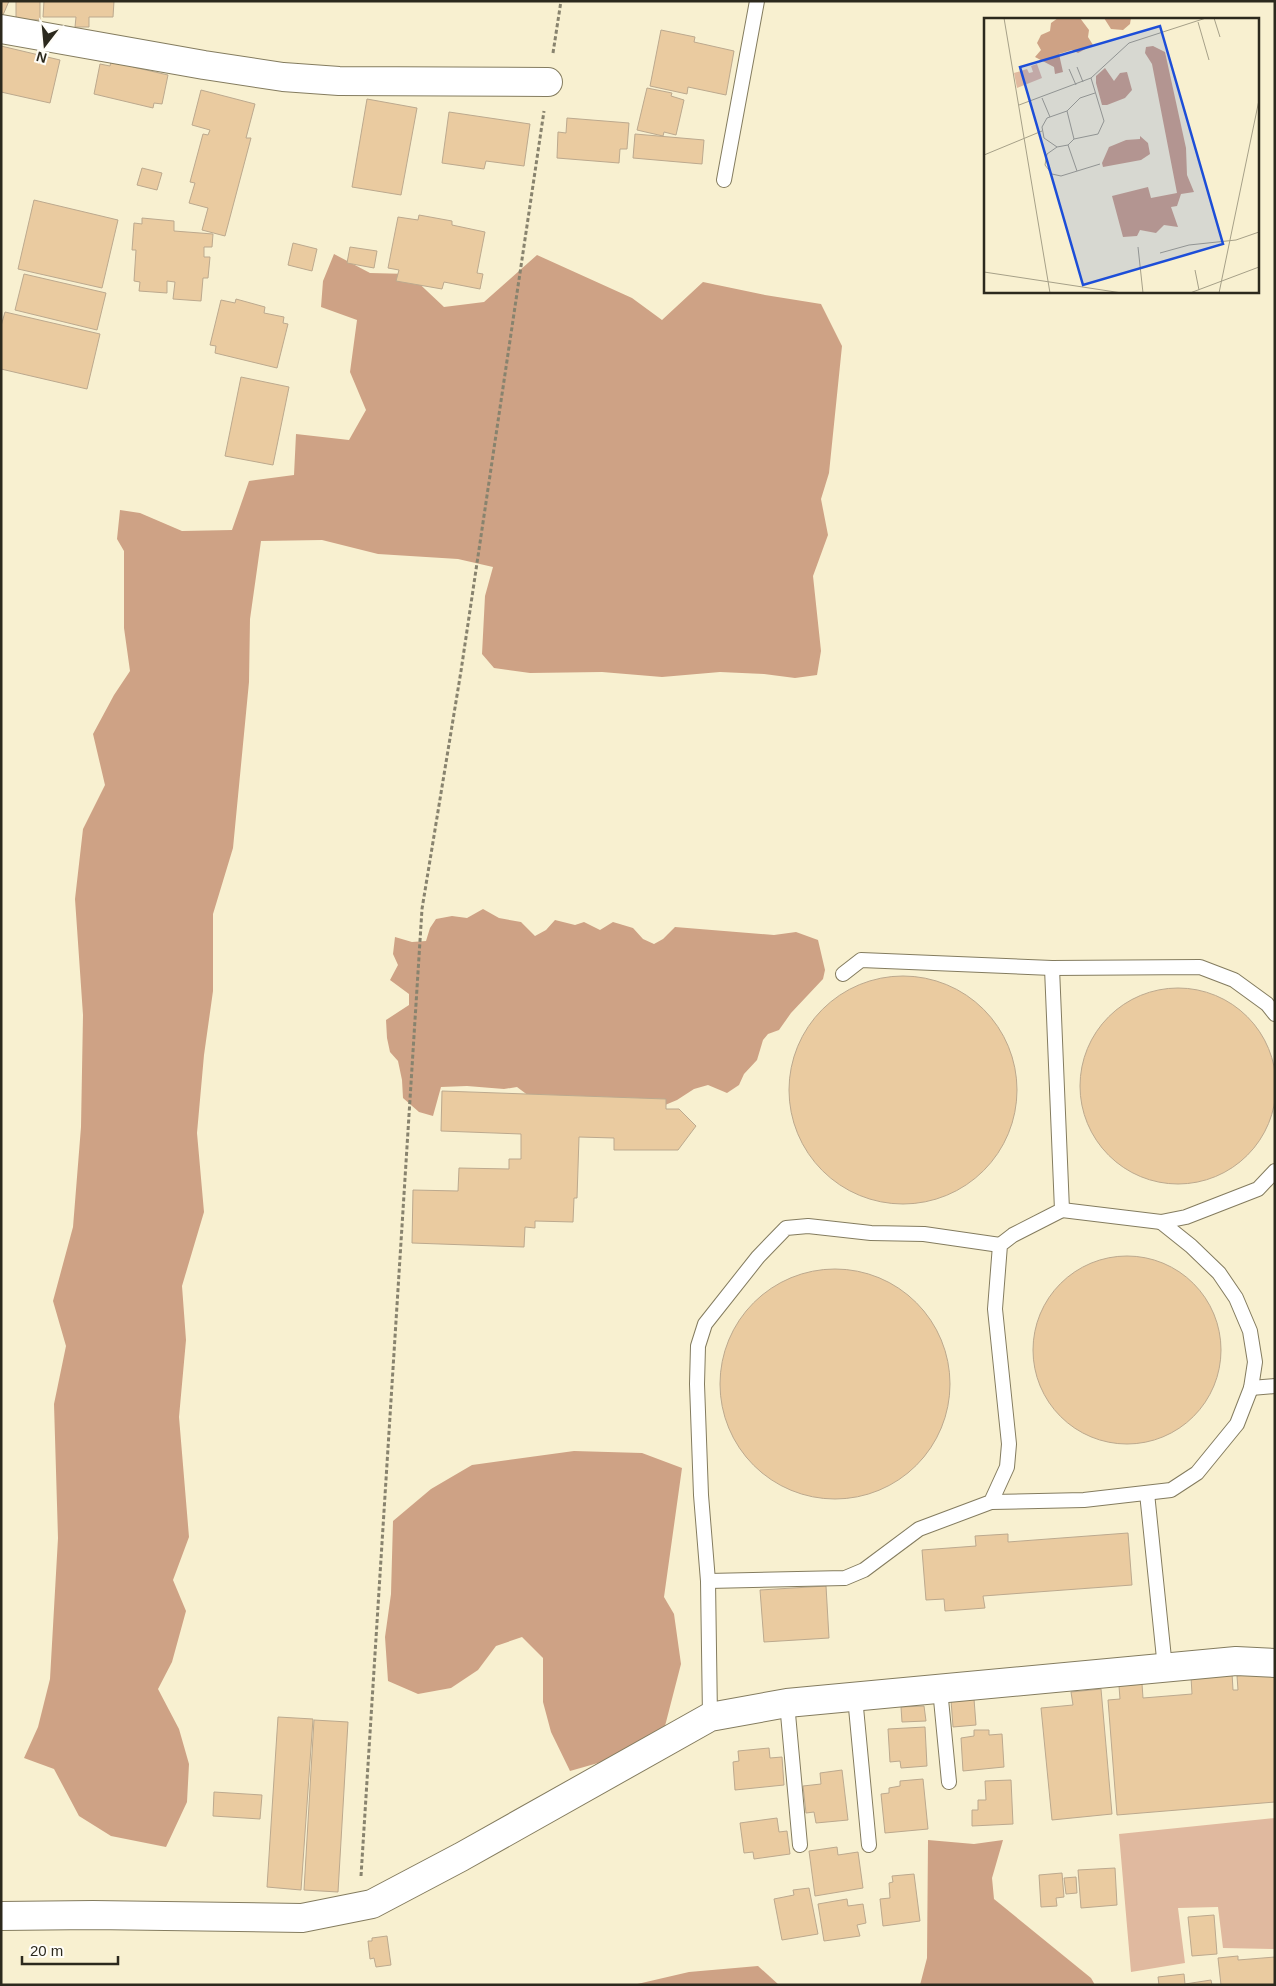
<svg xmlns="http://www.w3.org/2000/svg" width="1276" height="1986" font-family="Helvetica,sans-serif">
<style>
.green{fill:#e0b99f}
.forest{fill:#cea285}
.building{fill:#eacba0;stroke:#bca98e}
.lines{fill:none;stroke-linecap:round;stroke-linejoin:round}
.lane-casing{stroke:#847c5f;stroke-width:16}
.street-casing{stroke:#847c5f;stroke-width:30}
.path{stroke:#88836e;stroke-width:3;stroke-dasharray:4 2.5;stroke-linecap:butt}
.lane{stroke:#fff;stroke-width:14}
.street{stroke:#fff;stroke-width:28}
.inset-road{fill:none;stroke:#a6a088;stroke-width:1}
.view{fill:#1d4ed8;fill-opacity:0.15;stroke:#1d4ed8;stroke-width:2.5}
.inset-edge{fill:none;stroke:#2c291d;stroke-width:2.5}
</style>
<rect width="100%" height="100%" fill="#f8f0d0"/>
<polygon class="green" points="1275,1818 1275,1949 1223,1948 1218,1907 1178,1908 1185,1963 1131,1972 1119,1834"/>
<g class="forest">
<polygon points="334,254 370,273 409,274 444,307 484,302 537,255 632,298 662,320 703,282 765,295 821,304 842,346 829,473 821,499 828,535 813,576 821,651 817,675 795,678 764,674 720,672 662,677 602,672 530,673 494,668 482,654 485,596 493,567 458,559 378,554 322,540 261,541 250,619 249,682 233,848 213,914 213,991 204,1055 197,1133 204,1212 182,1286 186,1340 179,1417 189,1537 173,1580 186,1611 172,1662 158,1689 179,1729 189,1764 187,1802 166,1847 111,1836 79,1816 54,1769 24,1758 38,1727 50,1679 58,1538 54,1404 66,1346 53,1301 73,1227 81,1127 83,1015 75,899 83,829 105,785 93,734 114,695 130,671 124,628 124,551 117,539 120,510 140,513 182,531 232,530 249,481 294,475 296,434 349,440 366,410 350,372 357,320 321,307 323,281"/>
<polygon points="483,909 499,918 521,922 535,936 546,930 555,920 575,925 584,922 600,930 613,922 633,928 643,939 654,944 663,939 675,927 774,935 796,932 818,940 825,970 823,979 791,1013 779,1030 768,1034 763,1040 757,1060 744,1074 739,1085 727,1093 708,1085 694,1089 677,1100 658,1108 545,1108 517,1087 504,1089 467,1086 441,1087 433,1116 419,1112 403,1098 402,1080 398,1061 390,1052 387,1038 386,1020 409,1005 409,994 390,980 398,965 393,954 395,937 412,942 426,941 430,928 436,919 452,916 467,918"/>
<polygon points="574,1451 642,1453 682,1468 664,1597 674,1614 681,1664 665,1726 605,1761 570,1771 551,1732 543,1702 543,1658 522,1637 496,1646 478,1670 451,1688 418,1694 388,1681 385,1637 391,1594 393,1521 431,1489 472,1465"/>
<polygon points="928,1840 974,1844 1003,1840 992,1878 994,1899 1091,1978 1095,1985 920,1985 927,1958"/>
<polygon points="758,1966 779,1985 633,1985 689,1972"/>
</g>
<g class="building">
<polygon points="1,1 9,1 3,15 1,14"/>
<polygon points="16,1 40,1 40,20 16,19"/>
<polygon points="44,1 114,1 113,17 89,17 89,27 75,27 76,17 43,17"/>
<polygon points="661,30 695,37 694,42 734,51 726,95 688,87 687,94 650,86"/>
<polygon points="1,46 60,60 50,103 1,92"/>
<polygon points="112,57 135,62 133,67 168,75 162,104 154,103 153,108 94,94 100,64 110,66"/>
<polygon points="647,88 672,93 671,96 684,100 676,135 664,132 663,136 637,130"/>
<polygon points="201,90 255,104 246,138 251,138 225,236 202,230 208,208 189,203 195,183 190,182 203,134 208,135 210,130 192,125"/>
<polygon points="367,99 417,108 401,195 352,187"/>
<polygon points="449,112 530,124 524,166 486,161 484,169 442,163"/>
<polygon points="567,118 629,123 627,149 620,149 619,163 557,158 558,132 566,133"/>
<polygon points="635,134 704,140 702,164 633,158"/>
<polygon points="142,168 162,173 157,190 137,185"/>
<polygon points="34,200 118,220 102,288 18,269"/>
<polygon points="419,215 452,221 452,225 485,232 477,273 483,274 480,289 444,282 442,289 396,281 399,270 388,268 398,217 418,220"/>
<polygon points="142,218 174,221 174,231 213,234 212,247 204,247 204,257 210,257 208,278 203,278 201,301 173,299 175,282 167,281 167,293 139,291 140,282 134,281 136,250 132,250 134,223 142,224"/>
<polygon points="293,243 317,249 312,271 288,265"/>
<polygon points="350,247 377,251 374,268 347,263"/>
<polygon points="24,274 106,293 97,330 15,310"/>
<polygon points="236,299 265,307 264,313 284,317 283,323 288,324 277,368 215,353 216,346 210,345 221,300 235,303"/>
<polygon points="5,312 100,334 87,389 1,369 1,326"/>
<polygon points="241,377 289,387 273,465 225,456"/>
<circle cx="903" cy="1090" r="114"/>
<circle cx="1178" cy="1086" r="98"/>
<polygon points="442,1091 666,1099 666,1109 679,1109 696,1126 678,1150 614,1150 614,1138 579,1137 577,1198 574,1198 573,1222 535,1221 535,1228 525,1227 524,1247 412,1243 413,1190 458,1191 459,1168 509,1169 509,1159 521,1159 521,1134 441,1131"/>
<circle cx="1127" cy="1350" r="94"/>
<circle cx="835" cy="1384" r="115"/>
<polygon points="1128,1533 1132,1585 983,1596 985,1608 945,1611 944,1599 926,1600 922,1550 976,1546 975,1536 1008,1534 1008,1542"/>
<polygon points="826,1586 829,1638 764,1642 760,1590"/>
<polygon points="1275,1672 1275,1802 1117,1815 1108,1700 1120,1699 1119,1686 1142,1684 1143,1698 1192,1694 1191,1677 1232,1673 1233,1690 1238,1690 1237,1676"/>
<polygon points="1101,1689 1112,1814 1052,1820 1041,1708 1073,1705 1071,1692"/>
<polygon points="974,1699 976,1725 953,1727 951,1700"/>
<polygon points="924,1706 926,1721 902,1722 901,1707"/>
<polygon points="278,1717 313,1719 301,1890 267,1887"/>
<polygon points="314,1720 348,1722 338,1892 304,1890"/>
<polygon points="925,1727 927,1766 901,1768 900,1761 890,1762 888,1729"/>
<polygon points="974,1730 989,1730 989,1735 1002,1734 1004,1767 963,1771 961,1738 974,1736"/>
<polygon points="769,1748 770,1758 782,1757 784,1785 735,1790 733,1762 739,1761 738,1751"/>
<polygon points="842,1770 848,1820 816,1823 814,1812 806,1813 803,1786 821,1784 820,1773"/>
<polygon points="923,1779 928,1829 885,1833 881,1794 889,1793 889,1788 900,1786 900,1781"/>
<polygon points="1011,1780 1013,1824 972,1826 972,1810 978,1810 978,1800 986,1800 985,1781"/>
<polygon points="214,1792 262,1795 260,1819 213,1816"/>
<polygon points="777,1818 779,1832 787,1831 790,1854 754,1859 753,1852 744,1853 740,1823"/>
<polygon points="837,1847 838,1855 858,1852 863,1888 815,1896 809,1851"/>
<polygon points="1115,1868 1117,1905 1081,1908 1078,1870"/>
<polygon points="1062,1873 1064,1897 1056,1898 1057,1906 1041,1907 1039,1875"/>
<polygon points="914,1874 920,1921 883,1926 880,1899 890,1898 889,1883 893,1882 892,1876"/>
<polygon points="1076,1877 1077,1893 1066,1894 1064,1878"/>
<polygon points="809,1888 818,1934 782,1940 774,1899 794,1895 793,1890"/>
<polygon points="847,1899 848,1906 863,1904 866,1923 857,1925 860,1936 824,1941 818,1904"/>
<polygon points="1214,1915 1217,1954 1192,1956 1188,1917"/>
<polygon points="387,1936 391,1965 376,1967 374,1958 370,1959 368,1941 372,1941 372,1938"/>
<polygon points="1238,1956 1238,1960 1275,1957 1275,1985 1221,1985 1218,1958"/>
<polygon points="1184,1974 1185,1984 1211,1980 1212,1985 1159,1985 1158,1977"/>
</g>
<g class="lines">
<g class="lane-casing">
<g id="lane">
<polyline points="724,180 757,1"/>
<polyline points="843,974 861,960 1052,968 1200,967 1234,980 1267,1004 1275,1014"/>
<polyline points="1062,1210 1161,1222 1186,1217 1258,1189 1275,1171"/>
<polyline points="1251,1388 1275,1386"/>
<polyline points="1147,1493 1165,1668"/>
<polyline points="991,1502 1084,1500 1171,1490 1197,1473 1237,1424 1251,1388 1255,1362 1250,1331 1236,1298 1219,1273 1191,1246 1161,1222"/>
<polyline points="708,1581 845,1578 864,1570 919,1529 991,1502 1007,1467 1009,1444 995,1309 1000,1245 1013,1235 1062,1210 1052,968"/>
<polyline points="940,1689 949,1782"/>
<polyline points="855,1697 869,1845"/>
<polyline points="787,1703 800,1845"/>
<polyline points="710,1717 708,1581 701,1495 697,1384 698,1346 705,1324 758,1257 786,1228 808,1226 871,1233 924,1234 1000,1245"/>
</g>
</g>
<g class="street-casing">
<g id="street">
<polyline points="1,29 204,65 283,77 339,81 548,82"/>
<polyline points="1,1916 93,1915 302,1918 372,1904 461,1857 710,1717 787,1703 1236,1661 1275,1663"/>
</g>
</g>
<g class="path">
<polyline points="553,53 561,1"/>
<polyline points="361,1876 422,909 461,671 544,111"/>
</g>
<use href="#lane" class="lane"/>
<use href="#street" class="street"/>
</g>
<g transform="translate(984 18)">
<rect width="275" height="275" fill="#f8f0d0"/>
<path d="M 53,46 L 58,60 L 33,70 L 30,55 L 43,51 L 45,55 L 49,54 L 47,48 Z" fill="#e0b99f"/>
<path d="M 74,0 L 96,0 L 105,12 L 104,19 L 109,27 L 94,35 L 88,32 L 75,36 L 79,54 L 71,56 L 70,49 L 51,39 L 57,32 L 53,25 L 57,17 L 66,13 L 67,5 ZM 120,0 L 147,0 L 146,6 L 139,12 L 127,11 ZM 169,28 L 181,34 L 202,130 L 203,157 L 210,174 L 197,176 L 193,188 L 187,189 L 194,209 L 180,207 L 172,215 L 156,212 L 153,218 L 139,219 L 128,178 L 164,169 L 167,180 L 193,175 L 168,46 L 161,35 L 162,29 ZM 121,50 L 130,63 L 136,55 L 143,54 L 148,72 L 141,80 L 123,87 L 118,87 L 112,65 L 112,58 ZM 156,118 L 164,125 L 166,136 L 157,142 L 119,149 L 118,145 L 125,129 L 142,122 L 156,121 Z" fill="#cea285"/>
<path class="inset-road" d="M 20,0 L 66,275M 230,0 L 236,19M 214,4 L 225,42M 93,49 L 99,64M 85,51 L 92,67M 58,80 L 66,99M 35,87 L 107,60 L 145,25 L 222,0M 90,121 L 114,116 L 120,103 L 107,60M 84,127 L 73,129 L 63,136 L 61,147 L 68,156 L 77,158 L 116,146M 73,129 L 60,120 L 58,109 L 63,100 L 83,93M 0,137 L 58,113M 93,153 L 84,127 L 90,121 L 83,93 L 96,80 L 111,75M 154,229 L 159,275M 176,235 L 205,227 L 252,222 L 275,214M 211,252 L 215,272M 0,254 L 138,275M 206,275 L 275,249M 235,275 L 275,82"/>
<path class="view" d="M 176,8 L 239,226 L 99,267 L 36,49 Z"/>
<rect width="275" height="275" class="inset-edge"/>
</g>
<rect width="1276" height="1986" fill="none" stroke="#2c291d" stroke-width="5"/>
<g transform="translate(45 45) rotate(196)" stroke="#fffdf7" stroke-width="4" paint-order="stroke">
<path d="M0-4L9 19L0 12L-9 19Z" fill="#2c291d"/>
<text y="-8" font-size="14" font-weight="bold" text-anchor="middle" fill="#2c291d">N</text>
</g>
<path d="M22 1956v8h96v-8" fill="none" stroke="#2c291d" stroke-width="2.5"/>
<text x="30" y="1956" font-size="15" fill="#2c291d" stroke="#fffdf7" stroke-width="4" paint-order="stroke">20 m</text>
</svg>
